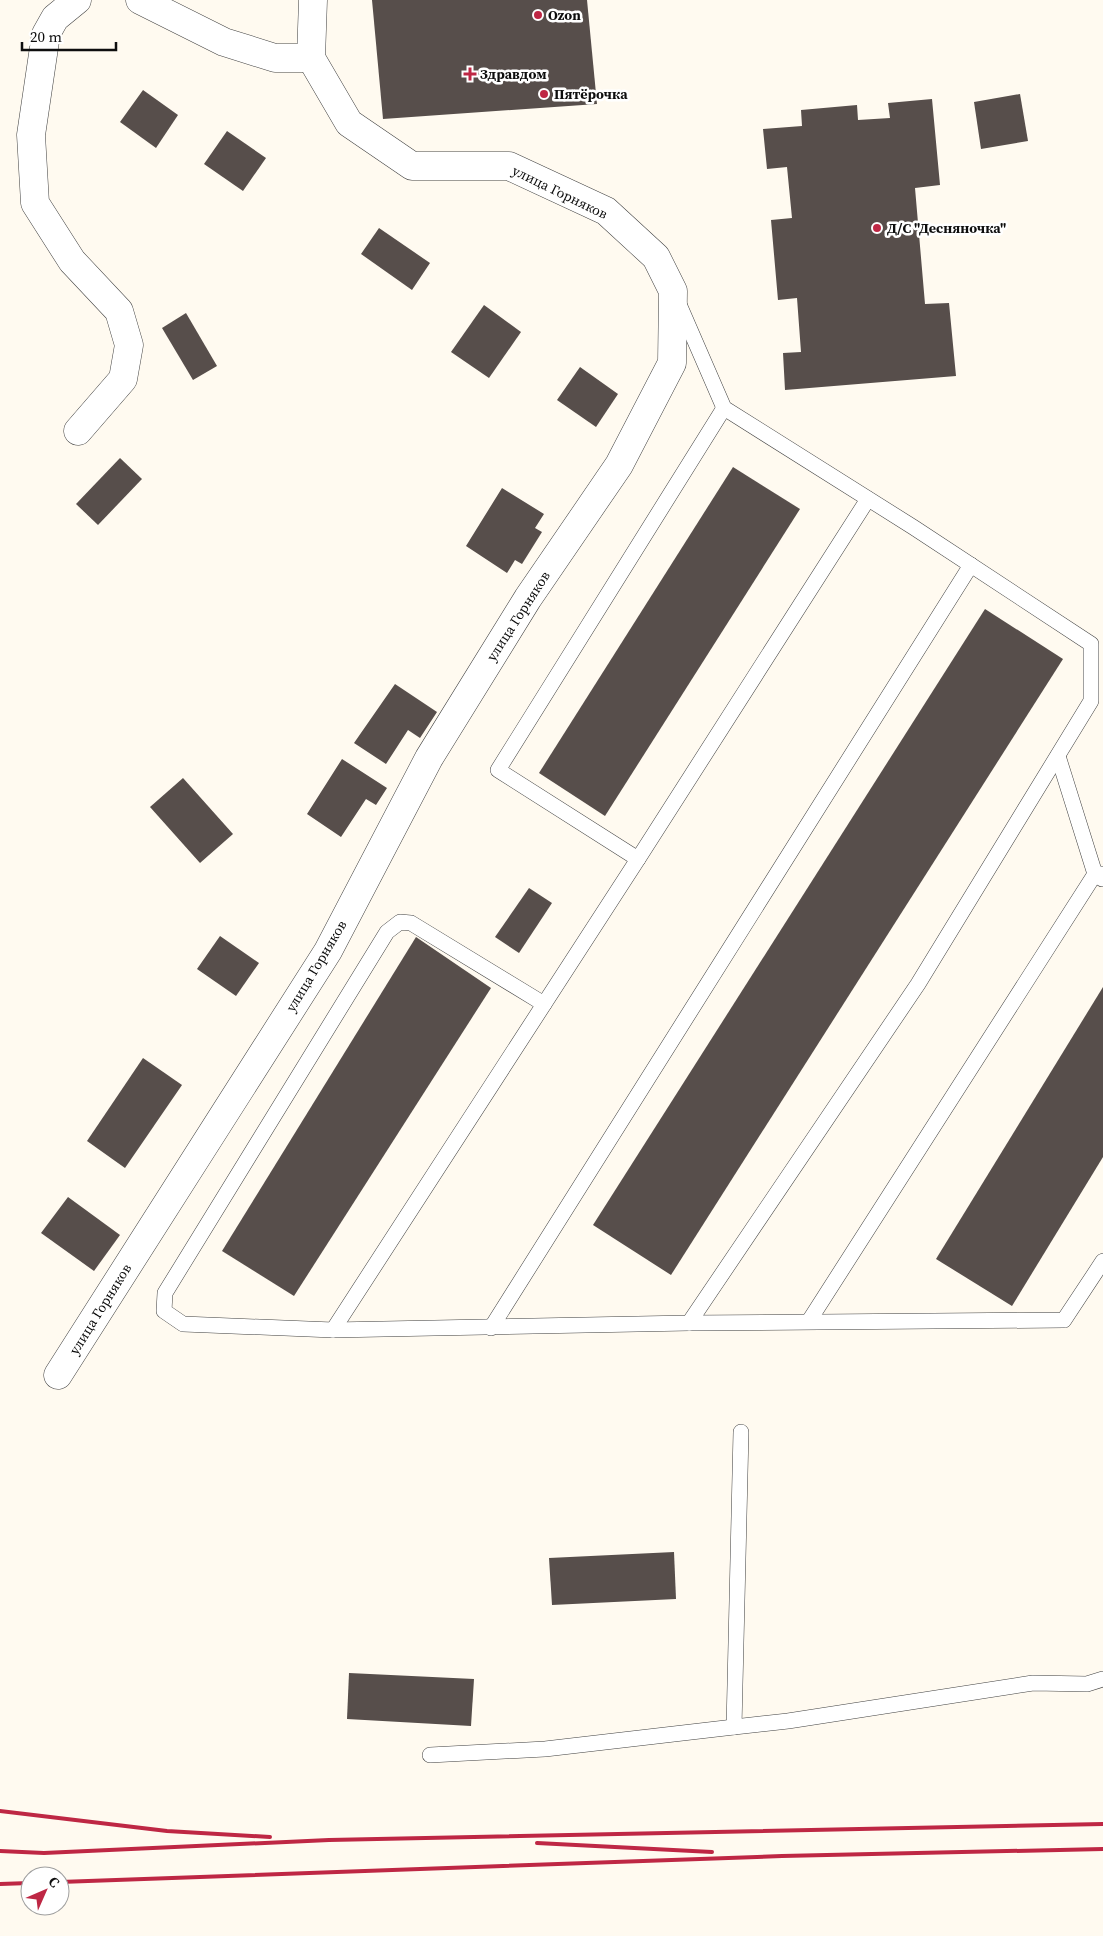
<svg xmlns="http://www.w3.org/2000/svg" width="1103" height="1936" font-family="'Source Serif 4',serif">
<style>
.building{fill:#574e4b}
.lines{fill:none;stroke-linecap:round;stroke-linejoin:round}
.lane-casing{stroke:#414141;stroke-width:16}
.street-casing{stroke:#414141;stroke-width:29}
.lane{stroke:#fff;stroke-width:15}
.street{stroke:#fff;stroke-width:28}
.rail{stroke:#be2744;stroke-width:4}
.poi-dot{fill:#be2744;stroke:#fff;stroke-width:2}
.labels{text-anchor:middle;stroke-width:5;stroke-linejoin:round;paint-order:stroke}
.poi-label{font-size:14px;font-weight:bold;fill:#0e0e0e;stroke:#fff;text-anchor:start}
.street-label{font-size:14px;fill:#0e0e0e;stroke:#fff}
</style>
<rect width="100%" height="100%" fill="#fffaf0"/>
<g class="building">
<polygon points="372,0 587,0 597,104 383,119"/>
<polygon points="143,90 178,115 156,148 120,122"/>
<polygon points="1020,94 1028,141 981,149 974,102"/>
<polygon points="932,99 940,185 915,188 925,304 949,303 956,376 785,390 783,353 801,352 797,298 778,300 771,220 792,218 787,167 767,169 763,129 802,126 801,110 857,105 858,120 890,118 888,103"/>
<polygon points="227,131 266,158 243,191 204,164"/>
<polygon points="379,228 430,263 412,290 361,254"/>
<polygon points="484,305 521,332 489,378 451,352"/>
<polygon points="186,313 217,366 193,380 162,328"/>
<polygon points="580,367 618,394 596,427 557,400"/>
<polygon points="120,458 142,479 98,525 76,504"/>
<polygon points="733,467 800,509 605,816 539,773"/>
<polygon points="502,488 544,514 535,528 542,532 522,564 515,560 507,573 466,546"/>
<polygon points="985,609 1063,659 671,1275 593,1225"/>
<polygon points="395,684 437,712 420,738 408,730 386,764 354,743"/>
<polygon points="342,759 387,788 376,805 366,799 341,837 307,814"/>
<polygon points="183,778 233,834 200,863 150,807"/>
<polygon points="529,888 552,903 519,953 495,937"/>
<polygon points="220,936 259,963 236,996 197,969"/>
<polygon points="416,937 491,988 294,1296 222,1251"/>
<polygon points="1103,987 1103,1157 1012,1306 936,1259"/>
<polygon points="143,1058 182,1085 125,1168 87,1141"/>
<polygon points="68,1197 120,1235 94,1271 41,1233"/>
<polygon points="674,1552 676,1599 552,1605 549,1558"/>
<polygon points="349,1673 474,1679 471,1726 347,1719"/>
</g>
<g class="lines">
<g class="lane-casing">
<g id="lane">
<polyline points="724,408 498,770 638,859 868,499"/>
<polyline points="1058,756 1095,874 1102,879"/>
<polyline points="544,1004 411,923 400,922 387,932 165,1293 164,1311 183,1324 333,1330 689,1323 918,984 1091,701 1091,644 913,527 724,408 678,302"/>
<polyline points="809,1321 1095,874 1103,874"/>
<polyline points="689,1323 1064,1320 1103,1261"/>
<polyline points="491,1328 971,565"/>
<polyline points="333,1330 638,859"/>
<polyline points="734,1727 741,1432"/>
<polyline points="430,1755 545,1749 734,1727 788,1721 1033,1683 1087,1684 1103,1679"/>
</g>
</g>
<g class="street-casing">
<g id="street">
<polyline points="77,0 55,18 46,34 31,135 35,203 72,261 119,311 129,345 123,379 78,431"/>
<polyline points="140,0 224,42 275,58 311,58"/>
<polyline points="58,1375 328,951 429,758 528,598 619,465 672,363 673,291 656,257 606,211 509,166 412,166 349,123 311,58 313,0"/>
</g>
</g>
<use href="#lane" class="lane"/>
<use href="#street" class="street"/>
<g class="rail">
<polyline points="0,1811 167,1831 270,1837"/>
<polyline points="537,1843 712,1852"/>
<polyline points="0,1851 44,1853 329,1840 1103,1824"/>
<polyline points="60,1882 782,1856 1103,1849"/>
<polyline points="0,1884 30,1883"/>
</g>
</g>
<g class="poi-dot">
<circle cx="538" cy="15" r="5"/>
<path d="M467.5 66.5h5v5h5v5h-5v5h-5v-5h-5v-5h5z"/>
<circle cx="544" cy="94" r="5"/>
<circle cx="877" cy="228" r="5"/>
</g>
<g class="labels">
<g class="poi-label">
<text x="548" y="20">Ozon</text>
<text x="480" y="79">Здравдом</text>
<text x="554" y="99">Пятёрочка</text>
<text x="887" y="233">Д/С "Десняночка"</text>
</g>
<g class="street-label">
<text transform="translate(560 192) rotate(26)" y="5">улица Горняков</text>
<text transform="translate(518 616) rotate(-57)" y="5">улица Горняков</text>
<text transform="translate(316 966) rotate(-59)" y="5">улица Горняков</text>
<text transform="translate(100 1309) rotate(-58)" y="5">улица Горняков</text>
</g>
</g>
<g transform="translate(45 1891) rotate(45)"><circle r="24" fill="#ffffff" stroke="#9f9f9f"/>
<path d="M0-4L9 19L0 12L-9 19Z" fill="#be2744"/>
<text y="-8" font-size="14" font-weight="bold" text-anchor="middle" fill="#0e0e0e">С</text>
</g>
<path d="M22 42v8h94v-8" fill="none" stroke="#0e0e0e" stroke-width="2.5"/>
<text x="30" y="42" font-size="15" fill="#0e0e0e" stroke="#ffffff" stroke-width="4" paint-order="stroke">20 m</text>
</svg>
